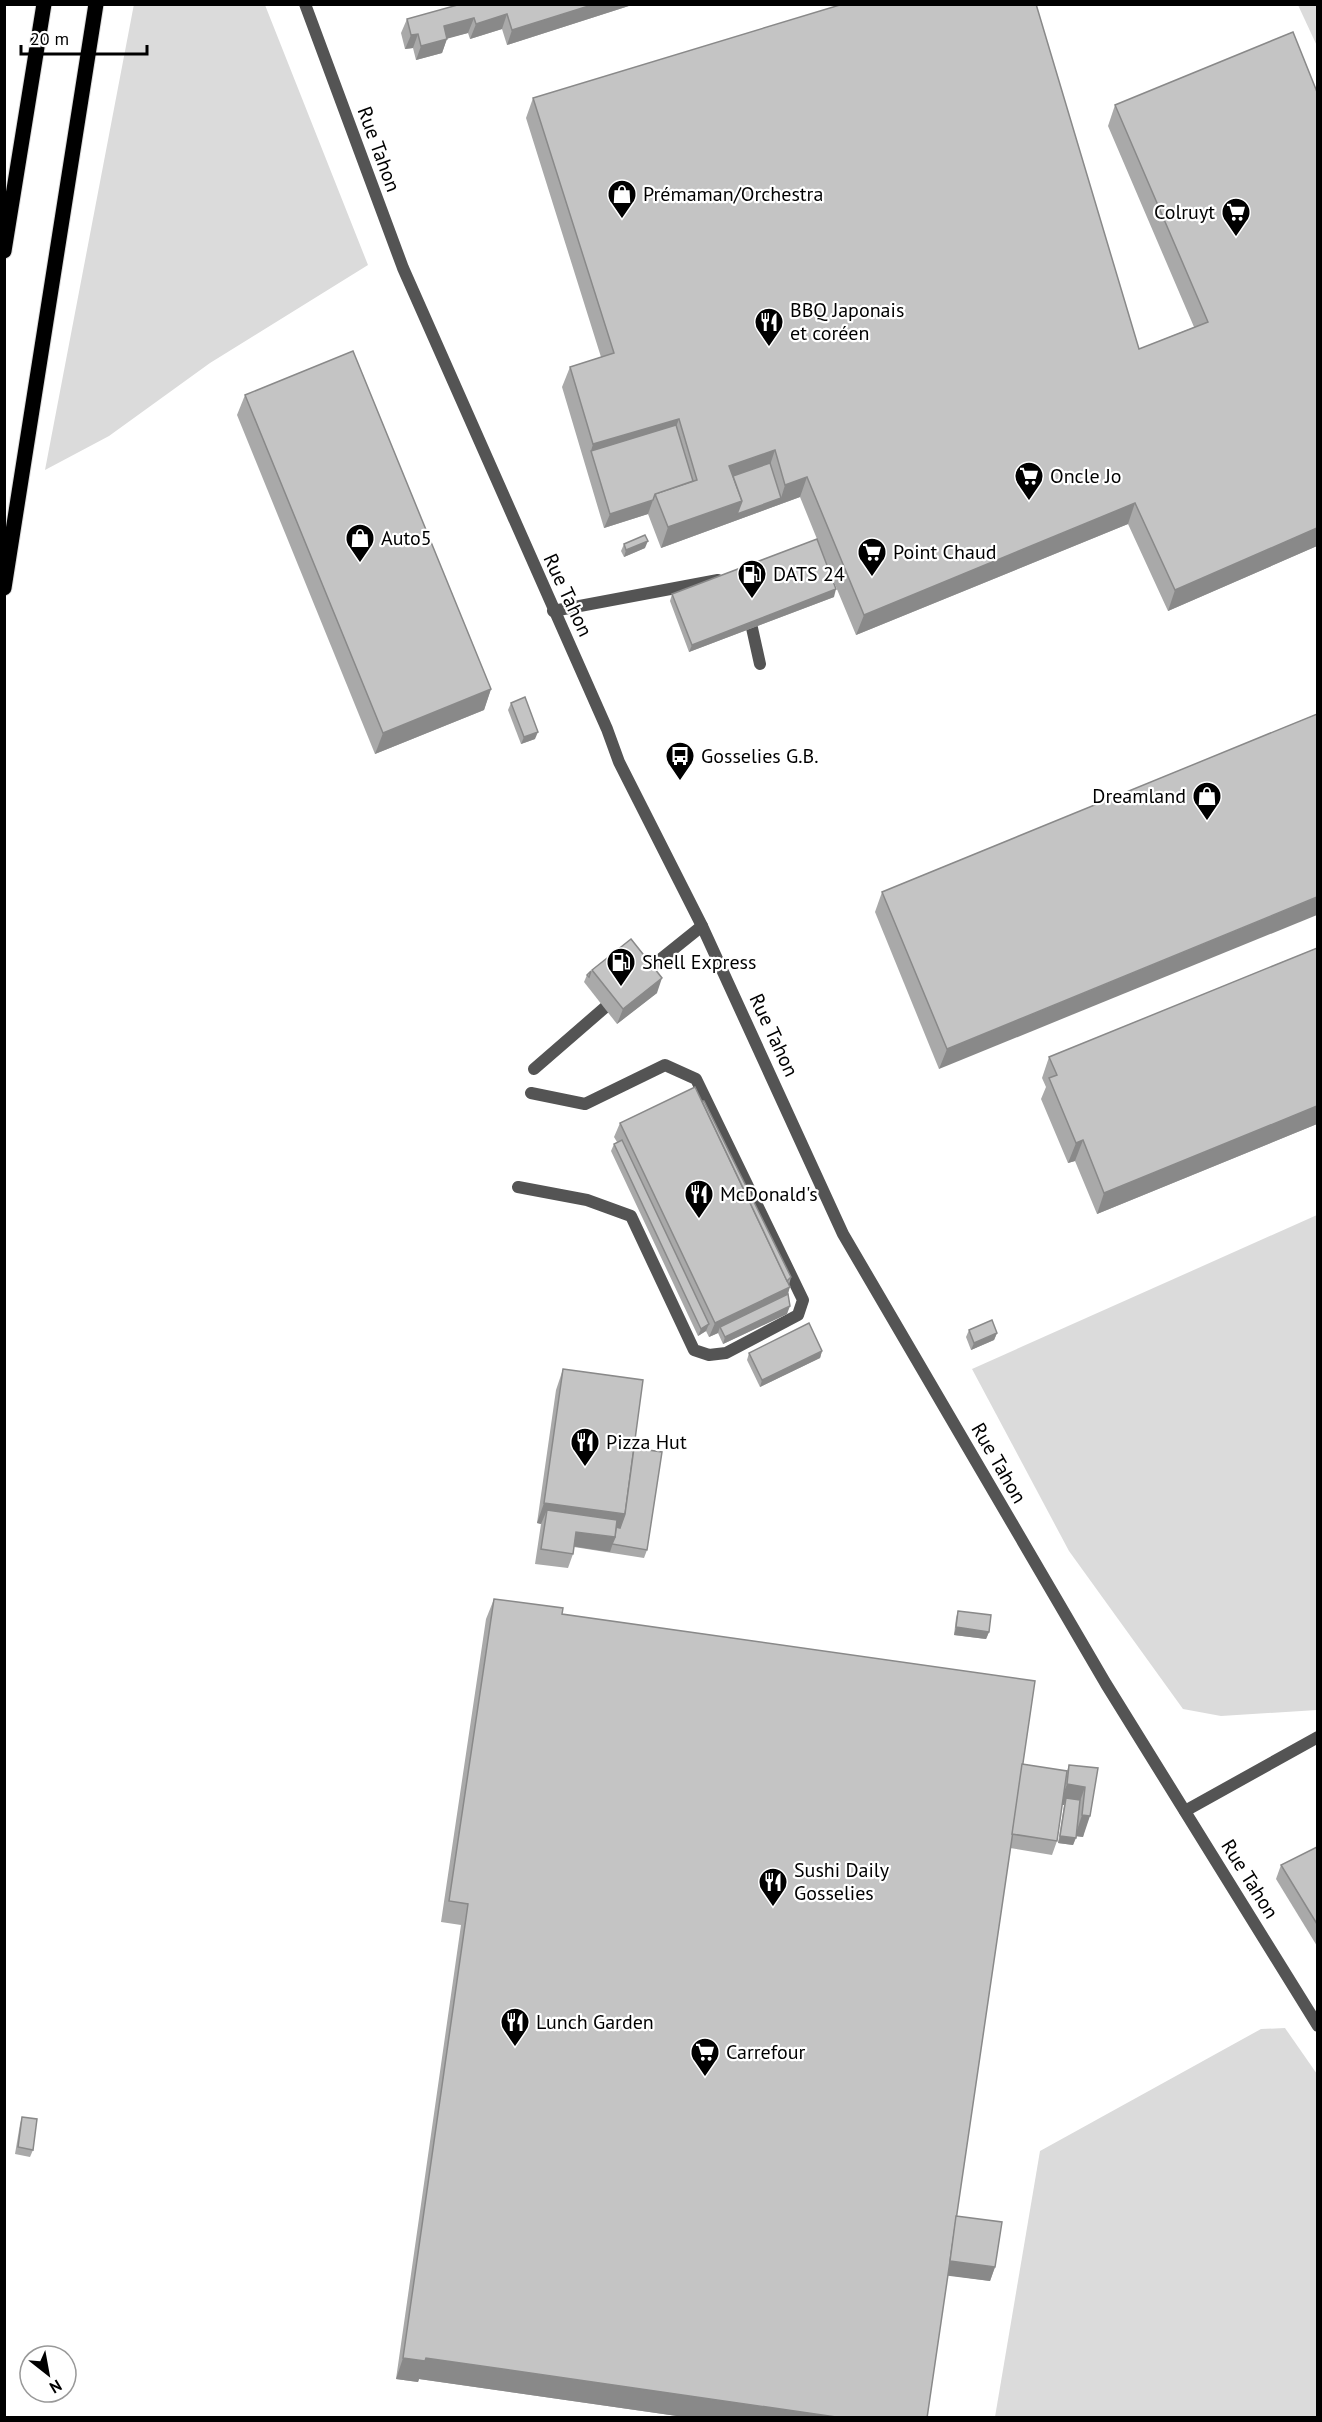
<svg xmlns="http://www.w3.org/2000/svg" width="1322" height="2422" font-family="'PT Sans',sans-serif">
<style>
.green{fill:#dbdbdb}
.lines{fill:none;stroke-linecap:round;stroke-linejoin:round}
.primary-casing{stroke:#dbdbdb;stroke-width:17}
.lane{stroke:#545454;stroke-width:12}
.street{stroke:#545454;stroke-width:12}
.primary{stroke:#000;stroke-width:15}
.wall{fill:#a9a9a9}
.shaded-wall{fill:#898989}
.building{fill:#c4c4c4;stroke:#898989;stroke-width:1.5}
.labels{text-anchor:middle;stroke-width:4.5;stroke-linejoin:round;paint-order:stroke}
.street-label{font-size:20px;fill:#000;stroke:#fff}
.poi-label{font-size:20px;fill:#000;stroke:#fff;text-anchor:start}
</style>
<rect width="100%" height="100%" fill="#fff"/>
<g class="green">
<polygon points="134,4 265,5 368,265 210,363 109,436 45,470"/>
<polygon points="1298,5 1317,5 1317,46"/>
<polygon points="1317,1215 1317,1710 1221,1716 1183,1709 1069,1551 972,1369"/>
<polygon points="1285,2028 1317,2074 1317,2417 995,2417 1040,2151 1261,2029"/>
</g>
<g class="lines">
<g class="primary-casing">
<g id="primary">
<polyline points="4,251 44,4"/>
<polyline points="4,588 96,4"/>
</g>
</g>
<g class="lane">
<polyline points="553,611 718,580"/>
<polyline points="752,628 760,664"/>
<polyline points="641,975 702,926"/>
<polyline points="534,1069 617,997"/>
<polyline points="518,1187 587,1200 631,1216 694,1350 709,1355 726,1353 798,1315 803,1300 696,1079 665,1065 585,1104 531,1093"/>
<polyline points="1185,1811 1318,1737"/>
</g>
<polyline class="street" points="305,4 403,268 607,729 619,762 702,926 843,1234 1106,1684 1318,2026"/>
<use href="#primary" class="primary"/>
</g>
<g class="wall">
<polygon points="635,4 507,45 502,29 470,39 468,33 447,38 442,53 416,60 413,48 405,49 401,33 407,19"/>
<polygon points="1317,92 1317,546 1168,611 1128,524 856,635 824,558 834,597 689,652 670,601 672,594 817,539 800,497 661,548 648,514 604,528 562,387 570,367 601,357 526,118 533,98 1139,349 1194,327 1108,126 1115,105"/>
<polygon points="245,395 491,689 484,710 375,754 237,415"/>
<polygon points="624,544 645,548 624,557 621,551"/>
<polygon points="511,703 535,739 521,744 508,710"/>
<polygon points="1317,714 939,1069 875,912 882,892"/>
<polygon points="631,939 657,993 617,1024 584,982 587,975"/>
<polygon points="1317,948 1317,1124 1097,1214 1075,1161 1068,1163 1041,1099 1046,1087 1042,1078 1049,1057"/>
<polygon points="620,1123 791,1277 789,1285 787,1314 723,1344 718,1333 709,1337 706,1331 698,1336 611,1151 614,1144 617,1142 614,1137"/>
<polygon points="969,1330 997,1333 994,1340 971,1350 966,1337"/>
<polygon points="822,1351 820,1358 760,1387 747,1360 749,1353"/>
<polygon points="563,1369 634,1448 647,1550 644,1558 574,1547 573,1554 568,1568 535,1564 541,1524 537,1523 556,1390"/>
<polygon points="494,1599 562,1614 1022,1764 1067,1771 1069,1765 1098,1768 1083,1837 1076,1836 1073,1845 1058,1843 1064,1805 1062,1805 1057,1841 1052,1855 1010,1848 956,2216 995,2267 990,2281 947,2275 927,2418 691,2418 419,2379 418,2382 396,2379 461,1925 441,1922 486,1619"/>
<polygon points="958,1611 989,1632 986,1639 954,1635 956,1618"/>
<polygon points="1317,1847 1317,1946 1276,1879 1281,1865"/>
<polygon points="22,2117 33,2150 30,2157 15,2154 20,2124"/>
</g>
<g class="shaded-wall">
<polygon points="595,4 635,4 507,45 512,30"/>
<polygon points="507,14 502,29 470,39 476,24"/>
<polygon points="474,18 468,33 439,41 444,26"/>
<polygon points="418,34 413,48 405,49 411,35"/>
<polygon points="447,39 442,53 416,60 421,46"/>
<polygon points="679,419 671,440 591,451 593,444"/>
<polygon points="775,450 768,471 727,485 729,466"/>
<polygon points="807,477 800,497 661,548 668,527 742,501 781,498 785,485"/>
<polygon points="653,500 648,514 604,528 610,514"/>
<polygon points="1135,503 1128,524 856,635 864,615"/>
<polygon points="1317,528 1317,546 1168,611 1175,590"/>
<polygon points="648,541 645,548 624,557 626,550"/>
<polygon points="836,589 834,597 689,652 692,645"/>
<polygon points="491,689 484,710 375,754 383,733"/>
<polygon points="538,732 535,739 521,744 524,737"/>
<polygon points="1317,897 1317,915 939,1069 947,1049"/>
<polygon points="662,978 657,993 617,1024 623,1009"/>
<polygon points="1317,1106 1317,1124 1097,1214 1104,1193"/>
<polygon points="1083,1140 1075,1161 1068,1163 1076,1143"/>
<polygon points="790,1287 785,1302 720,1327 718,1333 709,1337 715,1323"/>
<polygon points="790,1306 787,1314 723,1344 725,1337"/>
<polygon points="709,1324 706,1331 698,1336 701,1329"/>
<polygon points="997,1333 994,1340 971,1350 974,1343"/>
<polygon points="822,1351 820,1358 760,1387 762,1380"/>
<polygon points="544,1503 625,1514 617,1535 547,1510 541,1524 537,1523"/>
<polygon points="576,1532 615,1537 610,1552 571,1546"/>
<polygon points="956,1627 989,1632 986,1639 954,1635"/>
<polygon points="1067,1784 1085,1787 1078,1807 1066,1798 1064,1805 1059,1805"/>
<polygon points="1082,1815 1090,1816 1083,1837 1075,1836"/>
<polygon points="1060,1836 1076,1838 1073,1845 1058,1843"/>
<polygon points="948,2261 995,2267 990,2281 942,2275"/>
<polygon points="403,2358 426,2358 843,2418 691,2418 419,2379 418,2382 396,2379"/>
</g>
<g class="building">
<polygon points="461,4 595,4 512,30 507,14 476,24 474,18 444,26 447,39 421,46 418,34 411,35 407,19"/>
<polygon points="843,4 1036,4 1139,349 1208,322 1115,105 1293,32 1317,92 1317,528 1175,590 1135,503 864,615 807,477 785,485 775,450 729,466 742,501 668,527 655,494 697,480 679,419 593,444 570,367 614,353 533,98"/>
<polygon points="353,351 491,689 383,733 245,395"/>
<polygon points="676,425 693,481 655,494 653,500 610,514 591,451"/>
<polygon points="770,463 781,498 737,514 742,501 733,476"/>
<polygon points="645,535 648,541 626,550 624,544"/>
<polygon points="817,539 836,589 692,645 672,594"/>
<polygon points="525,697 538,732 524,737 511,703"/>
<polygon points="1317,714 1317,897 947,1049 882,892"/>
<polygon points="631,939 662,978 623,1009 592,970"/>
<polygon points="1317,948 1317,1106 1104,1193 1083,1140 1076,1143 1049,1078 1057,1075 1049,1057"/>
<polygon points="591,971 589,977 587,975"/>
<polygon points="695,1087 790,1287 715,1323 620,1123"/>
<polygon points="702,1101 704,1101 791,1277 787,1281"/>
<polygon points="622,1140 709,1324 701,1329 614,1144"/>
<polygon points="788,1294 790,1306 725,1337 720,1327"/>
<polygon points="992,1320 997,1333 974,1343 969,1330"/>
<polygon points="809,1323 822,1351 762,1380 749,1353"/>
<polygon points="563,1369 643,1380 625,1514 544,1503"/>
<polygon points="634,1448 662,1452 647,1550 612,1544 615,1537 616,1527 620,1528 625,1514"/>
<polygon points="547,1510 617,1520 615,1537 576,1532 573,1554 541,1549"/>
<polygon points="494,1599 563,1608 562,1614 1035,1681 927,2418 843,2418 426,2358 425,2361 403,2358 468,1904 449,1901"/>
<polygon points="958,1611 991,1615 989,1632 956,1627"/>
<polygon points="1022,1764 1067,1771 1057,1841 1012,1834"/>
<polygon points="1069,1765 1098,1768 1090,1816 1082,1815 1085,1787 1067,1784"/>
<polygon points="1066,1798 1080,1800 1076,1838 1060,1836"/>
<polygon points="1317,1847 1317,1924 1281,1865"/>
<polygon points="22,2117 37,2119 33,2150 18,2147"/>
<polygon points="956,2216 1002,2222 995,2267 950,2261"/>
</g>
<defs>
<g id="shop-pin" transform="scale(1.5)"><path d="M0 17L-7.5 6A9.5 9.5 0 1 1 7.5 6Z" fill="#000" stroke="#fff"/><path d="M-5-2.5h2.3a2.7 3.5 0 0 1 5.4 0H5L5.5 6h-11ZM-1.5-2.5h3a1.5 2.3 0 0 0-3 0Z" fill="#fff"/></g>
<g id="supermarket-pin" transform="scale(1.5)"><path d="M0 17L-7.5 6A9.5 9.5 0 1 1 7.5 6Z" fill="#000" stroke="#fff"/><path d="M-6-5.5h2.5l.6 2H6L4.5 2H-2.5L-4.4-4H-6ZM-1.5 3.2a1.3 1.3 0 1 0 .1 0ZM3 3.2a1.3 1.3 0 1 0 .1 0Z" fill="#fff"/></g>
<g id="restaurant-pin" transform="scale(1.5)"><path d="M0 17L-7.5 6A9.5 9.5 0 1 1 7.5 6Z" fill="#000" stroke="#fff"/><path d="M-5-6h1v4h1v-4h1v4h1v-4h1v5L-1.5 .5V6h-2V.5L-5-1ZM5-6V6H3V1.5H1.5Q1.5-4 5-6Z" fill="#fff"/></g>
<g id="fuel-pin" transform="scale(1.5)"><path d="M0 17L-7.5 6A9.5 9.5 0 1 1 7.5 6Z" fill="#000" stroke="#fff"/><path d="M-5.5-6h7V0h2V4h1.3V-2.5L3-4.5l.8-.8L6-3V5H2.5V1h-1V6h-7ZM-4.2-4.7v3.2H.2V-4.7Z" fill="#fff"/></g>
<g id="bus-pin" transform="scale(1.5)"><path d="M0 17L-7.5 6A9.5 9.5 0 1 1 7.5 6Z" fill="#000" stroke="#fff"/><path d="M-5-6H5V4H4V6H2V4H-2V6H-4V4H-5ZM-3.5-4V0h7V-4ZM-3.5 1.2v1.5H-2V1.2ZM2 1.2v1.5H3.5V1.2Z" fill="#fff"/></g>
</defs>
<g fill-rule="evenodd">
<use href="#shop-pin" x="622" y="194"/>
<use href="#supermarket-pin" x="1236" y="212"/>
<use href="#restaurant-pin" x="769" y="322"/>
<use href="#supermarket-pin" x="1029" y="476"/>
<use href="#shop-pin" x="360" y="538"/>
<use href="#supermarket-pin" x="872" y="552"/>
<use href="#fuel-pin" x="752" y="574"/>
<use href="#bus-pin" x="680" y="756"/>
<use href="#shop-pin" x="1207" y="796"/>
<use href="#fuel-pin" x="621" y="962"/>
<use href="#restaurant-pin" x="699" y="1194"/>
<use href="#restaurant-pin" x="585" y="1442"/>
<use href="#restaurant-pin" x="773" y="1882"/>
<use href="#restaurant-pin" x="515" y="2022"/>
<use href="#supermarket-pin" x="705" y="2052"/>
</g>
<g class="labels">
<g class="street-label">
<text transform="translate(379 149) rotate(70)" y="7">Rue Tahon</text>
<text transform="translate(568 595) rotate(65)" y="7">Rue Tahon</text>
<text transform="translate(774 1035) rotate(65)" y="7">Rue Tahon</text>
<text transform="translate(999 1463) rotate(60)" y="7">Rue Tahon</text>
<text transform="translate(1250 1879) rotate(58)" y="7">Rue Tahon</text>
</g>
<g class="poi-label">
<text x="643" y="201">Prémaman/Orchestra</text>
<text x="1215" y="219" text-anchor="end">Colruyt</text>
<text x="790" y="317">BBQ Japonais<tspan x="790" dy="23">et coréen</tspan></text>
<text x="1050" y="483">Oncle Jo</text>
<text x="381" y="545">Auto5</text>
<text x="893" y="559">Point Chaud</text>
<text x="773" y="581">DATS 24</text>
<text x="701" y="763">Gosselies G.B.</text>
<text x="1186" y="803" text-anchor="end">Dreamland</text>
<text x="642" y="969">Shell Express</text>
<text x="720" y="1201">McDonald's</text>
<text x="606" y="1449">Pizza Hut</text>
<text x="794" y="1877">Sushi Daily<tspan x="794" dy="23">Gosselies</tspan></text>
<text x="536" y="2029">Lunch Garden</text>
<text x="726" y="2059">Carrefour</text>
</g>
</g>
<rect width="1322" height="2422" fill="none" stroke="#000000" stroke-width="12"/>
<g transform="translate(48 2374) rotate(149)"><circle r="28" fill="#ffffff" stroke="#999999" stroke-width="1.5"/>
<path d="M0-4.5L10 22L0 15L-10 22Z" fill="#000000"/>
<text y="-9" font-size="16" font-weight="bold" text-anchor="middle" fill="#000000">N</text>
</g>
<path d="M21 45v9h126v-9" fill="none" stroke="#000000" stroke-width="3"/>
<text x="30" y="45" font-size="18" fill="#000000" stroke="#ffffff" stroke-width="4.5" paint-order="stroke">20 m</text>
</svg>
